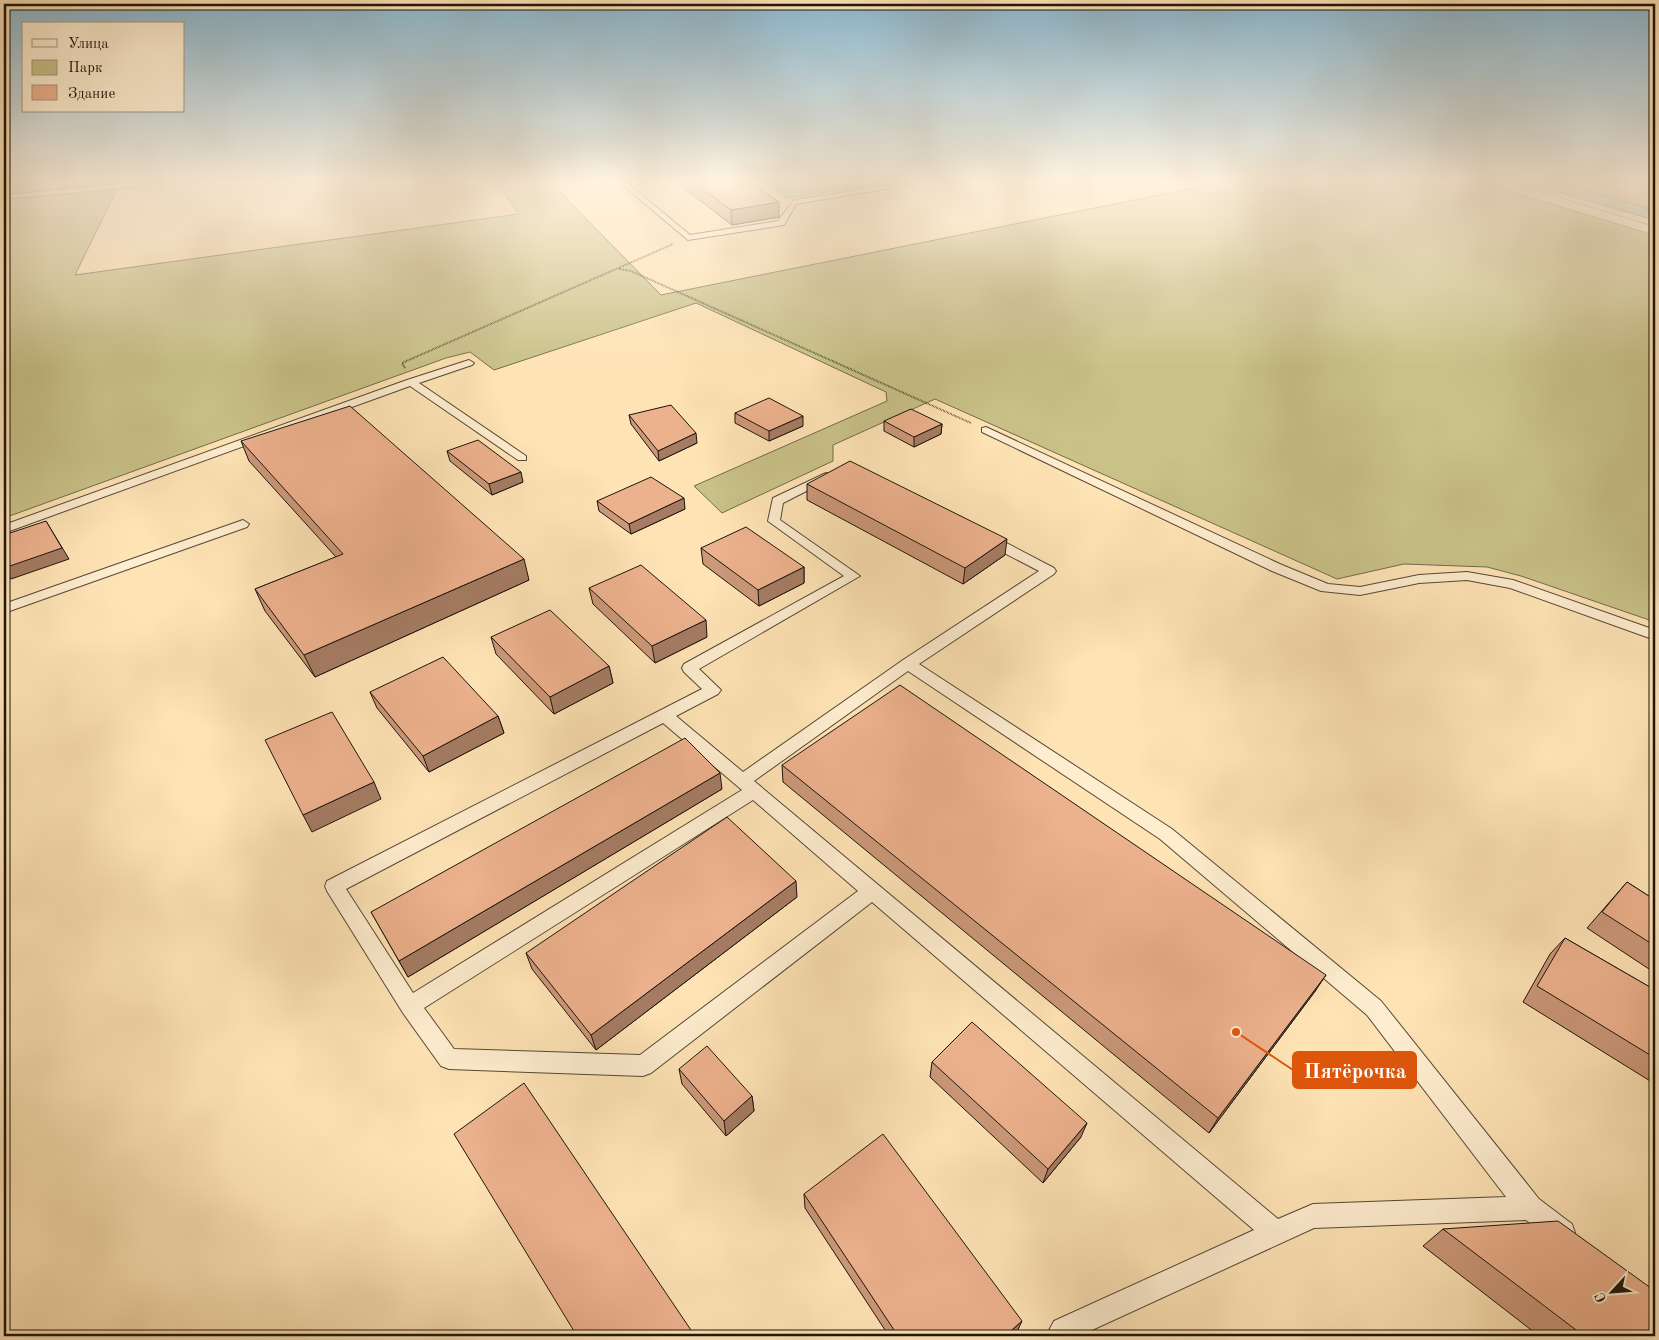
<svg xmlns="http://www.w3.org/2000/svg" width="1659" height="1340" font-family="'Old Standard TT',serif">
<style>
.green{fill:#c8c188;stroke:#726b4a}
.water{fill:#a0bead;stroke:#6c7a6c}
.lines{fill:none;stroke-linecap:round;stroke-linejoin:round}
.shore{stroke:#5e6a5c;stroke-width:1}
.service-casing{stroke:#554836;stroke-width:2}
.tertiary-casing{stroke:#554836;stroke-width:1}
.path{stroke:#1d150b;stroke-width:2;stroke-dasharray:0.5 1;stroke-linecap:butt}
.service{fill:#feedcf;fill-rule:evenodd}
.tertiary{fill:#feedcf;fill-rule:evenodd}
.wall{fill:#cb9879;stroke:#1d150b}
.shaded-wall{fill:#a57c63;stroke:#1d150b}
.building{fill:#ecb18d;stroke:#1d150b}
.leader{fill:none;stroke:#de560c;stroke-width:2}
.callout-dot{fill:#de560c;stroke:#feedcf;stroke-width:2}
.callout{fill:#de560c;stroke:#de560c;stroke-width:2}
.callout-label{font-size:21px;text-anchor:middle;font-weight:bold;fill:#fff}
</style>
<rect width="100%" height="100%" fill="#fee3b5"/>
<filter id="stains"><feTurbulence type="fractalNoise" baseFrequency=".004" numOctaves="4"/><feColorMatrix values="0 0 0 0 .2 0 0 0 0 .09 0 0 0 0 .02 0 0 0 .5 -.17"/></filter>
<radialGradient id="worn" r=".72"><stop offset=".6" stop-color="#630" stop-opacity="0"/><stop offset="1" stop-color="#630" stop-opacity=".3"/></radialGradient>
<g class="green">
<polygon points="4,181 121,181 75,275 519,214 495,181 549,181 661,295 1229,181 1484,181 1655,234 1655,622 1521,576 1487,567 1404,564 1337,579 935,399 833,445 833,461 722,513 694,486 887,401 886,392 696,303 494,370 470,352 446,358 4,518"/>
<polygon points="1558,181 1655,181 1655,211"/>
</g>
<g class="water">
<polygon points="762,181 900,181 787,198"/>
<polygon points="1519,181 1558,181 1655,211 1655,220"/>
</g>
<g class="lines">
<polyline class="shore" points="770,181 789,193 867,181"/>
<g class="service-casing">
<g id="service">
<polygon points="155,181 146,186 4,199 4,195"/>
<polygon points="618,181 625,181 690,235 778,221 794,200 917,181 932,181 796,204 784,225 688,240"/>
<polygon points="469,360 474,363 472,365 419,383 526,456 526,460 518,460 410,386 4,533 4,525 407,380"/>
<polygon points="986,427 1282,565 1328,584 1360,587 1419,575 1467,572 1513,580 1655,630 1655,640 1510,588 1467,580 1419,583 1360,595 1321,591 1272,571 982,432 982,428"/>
<path d="M 826,473 L 830,475 L 830,479 L 783,503 L 780,520 L 860,576 L 699,669 L 721,690 L 718,694 L 676,716 L 743,772 L 903,660 L 1039,571 L 983,542 L 982,539 L 983,536 L 993,536 L 1054,568 L 1056,571 L 1054,574 L 919,664 L 1172,829 L 1381,1001 L 1539,1199 L 1572,1224 L 1575,1233 L 1572,1242 L 1563,1245 L 1554,1242 L 1526,1220 L 1314,1228 L 1079,1336 L 1046,1336 L 1054,1321 L 1254,1230 L 872,902 L 651,1073 L 643,1076 L 449,1069 L 441,1066 L 403,1013 L 327,891 L 325,886 L 327,881 L 702,689 L 684,672 L 682,668 L 684,664 L 844,576 L 768,521 L 773,498 ZM 908,671 L 1160,839 L 1367,1015 L 1506,1197 L 1313,1204 L 1278,1219 L 754,781 ZM 663,723 L 742,790 L 413,993 L 346,889 ZM 753,800 L 858,891 L 640,1055 L 454,1049 L 424,1008 Z"/>
<polygon points="243,520 249,524 247,527 4,613 4,604"/>
</g>
</g>
<g class="tertiary-casing">
<polygon id="tertiary" points="1485,181 1504,181 1655,227 1655,235 1487,184"/>
</g>
<g class="path">
<polyline points="619,269 631,271 971,423"/>
<polyline points="405,368 402,363 673,244"/>
</g>
<use href="#service" class="service"/>
<use href="#tertiary" class="tertiary"/>
</g>
<g class="wall">
<polygon points="675,181 748,181 779,217 732,225"/>
<polygon points="735,413 803,426 769,441 735,423"/>
<polygon points="629,415 697,443 659,461 631,424"/>
<polygon points="884,421 942,424 941,434 914,447 884,431"/>
<polygon points="241,441 529,580 315,677 265,611 255,589 336,557 249,461"/>
<polygon points="447,451 523,482 492,495 450,461"/>
<polygon points="807,484 1005,555 963,584 807,500"/>
<polygon points="597,501 685,509 631,534 599,511"/>
<polygon points="701,548 804,567 804,583 759,606 703,564"/>
<polygon points="589,588 707,637 655,663 593,604"/>
<polygon points="491,637 609,666 613,683 554,714 496,654"/>
<polygon points="370,692 498,716 504,733 429,772 377,708"/>
<polygon points="782,765 1316,990 1209,1133 783,782"/>
<polygon points="722,789 408,977 371,912"/>
<polygon points="1627,882 1655,900 1655,973 1587,928"/>
<polygon points="797,897 596,1050 532,969 526,953"/>
<polygon points="1565,938 1655,990 1655,1084 1523,1002 1550,954"/>
<polygon points="932,1062 1081,1137 1043,1183 930,1077"/>
<polygon points="679,1069 752,1096 754,1111 726,1136 682,1084"/>
<polygon points="804,1194 1017,1332 1012,1336 889,1336 805,1208"/>
<polygon points="1443,1229 1655,1336 1539,1336 1423,1246"/>
</g>
<g class="shaded-wall">
<polygon points="779,202 779,217 732,225 731,210"/>
<polygon points="803,416 803,426 769,441 769,431"/>
<polygon points="942,424 941,434 914,447 914,437"/>
<polygon points="696,433 697,443 659,461 658,451"/>
<polygon points="521,472 523,482 492,495 489,484"/>
<polygon points="684,498 685,509 631,534 629,524"/>
<polygon points="46,521 69,559 11,579 4,568"/>
<polygon points="1007,539 1005,555 963,584 965,568"/>
<polygon points="524,559 529,580 315,677 304,655"/>
<polygon points="804,567 804,583 759,606 758,590"/>
<polygon points="706,620 707,637 655,663 652,646"/>
<polygon points="609,666 613,683 554,714 550,697"/>
<polygon points="498,716 504,733 429,772 423,756"/>
<polygon points="720,773 722,789 408,977 399,961"/>
<polygon points="374,782 381,799 312,832 303,815"/>
<polygon points="796,881 797,897 596,1050 591,1035"/>
<polygon points="1326,975 1316,990 1209,1133 1218,1118"/>
<polygon points="752,1096 754,1111 726,1136 724,1121"/>
<polygon points="1087,1123 1081,1137 1043,1183 1048,1169"/>
<polygon points="1022,1321 1017,1332 1012,1336 1005,1336"/>
</g>
<g class="building">
<polygon points="692,181 748,181 779,202 731,210"/>
<polygon points="769,398 803,416 769,431 735,413"/>
<polygon points="671,405 696,433 658,451 629,415"/>
<polygon points="350,406 524,559 304,655 255,589 343,554 241,441"/>
<polygon points="911,409 942,424 914,437 884,421"/>
<polygon points="478,440 521,472 489,484 447,451"/>
<polygon points="850,461 1007,539 965,568 807,484"/>
<polygon points="651,477 684,498 629,524 597,501"/>
<polygon points="46,521 62,548 4,568 4,535"/>
<polygon points="746,527 804,567 758,590 701,548"/>
<polygon points="641,565 706,620 652,646 589,588"/>
<polygon points="550,610 609,666 550,697 491,637"/>
<polygon points="443,657 498,716 423,756 370,692"/>
<polygon points="900,685 1326,975 1218,1118 782,765"/>
<polygon points="332,712 374,782 303,815 265,740"/>
<polygon points="685,738 720,773 399,961 371,912"/>
<polygon points="727,817 796,881 591,1035 526,953"/>
<polygon points="1627,882 1655,900 1655,946 1602,912"/>
<polygon points="1565,938 1655,990 1655,1058 1537,986"/>
<polygon points="972,1022 1087,1123 1048,1169 932,1062"/>
<polygon points="707,1046 752,1096 724,1121 679,1069"/>
<polygon points="524,1083 695,1336 577,1336 454,1134"/>
<polygon points="883,1134 1022,1321 1005,1336 898,1336 804,1194"/>
<polygon points="1558,1221 1655,1291 1655,1336 1584,1336 1443,1229"/>
<polygon points="1209,1332 1215,1336 1206,1336"/>
<polygon points="1142,1333 1147,1336 1135,1336"/>
</g>
<linearGradient id="sky" x2="0" y2="1"><stop stop-color="#8bb8d0"/><stop offset="0.49" stop-color="#fff2de"/><stop offset="1" stop-color="#fff2de" stop-opacity="0"/></linearGradient>
<rect width="1659" height="368" fill="url(#sky)"/>
<path class="leader" d="M1236 1032L1293 1070"/>
<circle class="callout-dot" cx="1236" cy="1032" r="5"/>
<rect class="callout" x="1293" y="1052" width="123" height="36" rx="5"/>
<g class="callout-label">
<text x="1355" y="1078">Пятёрочка</text>
</g>
<rect width="1659" height="1340" fill="none" stroke="#fee3b5" stroke-width="20"/>
<rect x="5" y="5" width="1649" height="1330" fill="none" stroke="#1d150b" stroke-width="2.5"/>
<rect x="10" y="10" width="1639" height="1320" fill="none" stroke="#1d150b"/>
<rect x="22" y="22" width="162" height="90" fill="#feedcf" stroke="#a49781"/>
<rect x="32" y="39" width="25" height="8" fill="#feedcf" stroke="#a49781"/>
<text x="68" y="48" font-size="15" fill="#1d150b">Улица</text>
<rect x="32" y="60" width="25" height="15" fill="#c8c188" stroke="#a49781"/>
<text x="68" y="72" font-size="15" fill="#1d150b">Парк</text>
<rect x="32" y="85" width="25" height="15" fill="#ecb18d" stroke="#a49781"/>
<text x="68" y="98" font-size="15" fill="#1d150b">Здание</text>
<g transform="translate(1612 1292) rotate(244)" stroke="#feedcf" stroke-width="4" paint-order="stroke">
<path d="M0-4L9 19L0 12L-9 19Z" fill="#1d150b"/>
<text y="-8" font-size="14" font-weight="bold" text-anchor="middle" fill="#1d150b">С</text>
</g>
<rect width="100%" height="100%" filter="url(#stains)"/>
<rect width="100%" height="100%" fill="url(#worn)"/>
</svg>
